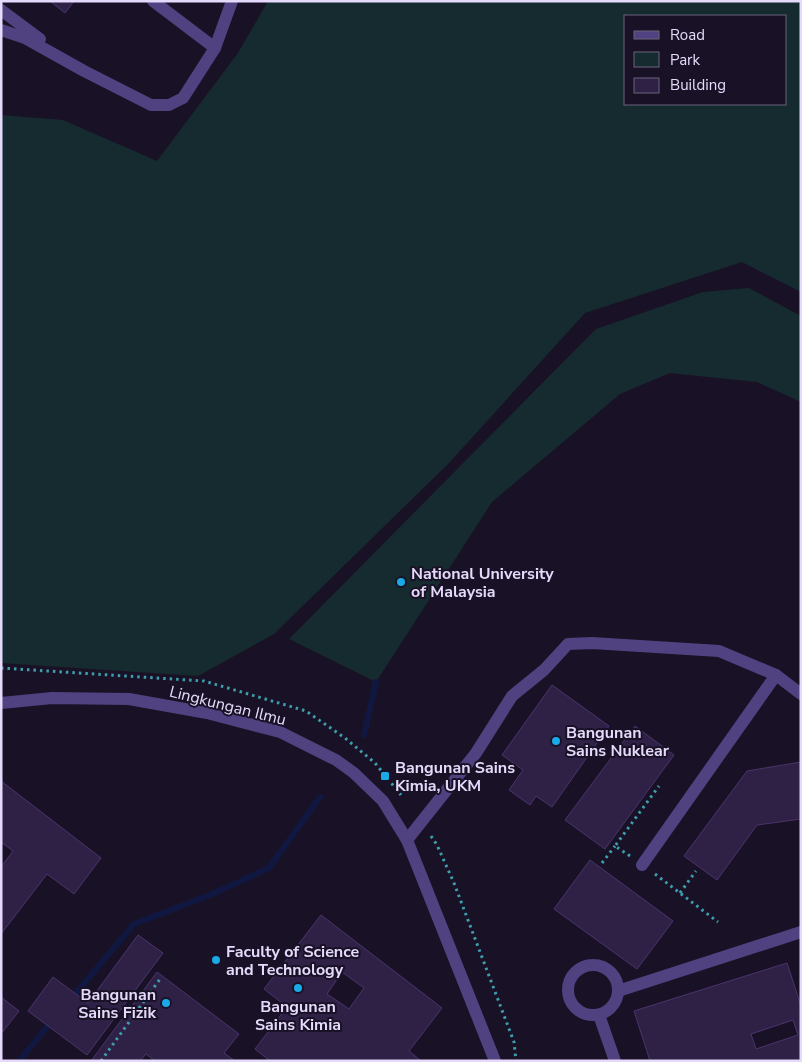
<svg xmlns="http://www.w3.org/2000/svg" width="802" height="1062" font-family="'Nunito Sans',sans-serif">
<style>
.green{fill:#162b2f;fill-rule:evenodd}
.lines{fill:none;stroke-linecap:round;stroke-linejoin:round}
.stream{stroke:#101841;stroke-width:6}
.building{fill:#2f2045;stroke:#4b346e;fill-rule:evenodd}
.path{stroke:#3d9ead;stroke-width:3;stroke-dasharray:2.5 4;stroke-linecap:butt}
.minor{stroke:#504280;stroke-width:12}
.poi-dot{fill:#1aaae7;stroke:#191226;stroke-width:2}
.labels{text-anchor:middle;stroke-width:4;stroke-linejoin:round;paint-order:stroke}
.poi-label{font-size:16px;font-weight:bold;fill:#e5dafb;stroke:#191226;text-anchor:start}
.street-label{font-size:16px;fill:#e5dafb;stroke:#191226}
</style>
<rect width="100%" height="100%" fill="#191226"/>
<g class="green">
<path d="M 268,1 L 801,1 L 801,292 L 742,262 L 585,313 L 448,464 L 274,634 L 198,676 L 1,663 L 1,115 L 63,120 L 157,161 L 238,53 ZM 626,16 L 786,16 L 786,104 L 626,104 Z"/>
<polygon points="749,288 801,316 801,402 757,382 670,373 620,394 492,502 376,682 289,639 596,329 703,292"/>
</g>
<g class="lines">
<g class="stream">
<polyline points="364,735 376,682"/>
<polyline points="71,999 134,924 210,895 269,868 320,797"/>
<polyline points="19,1061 53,1020"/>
</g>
</g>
<g class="building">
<polygon points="50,1 74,1 65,13"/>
<polygon points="552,685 609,726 552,807 536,796 530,805 509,790 523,770 502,755"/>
<polygon points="635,726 674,755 605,849 565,820"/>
<polygon points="801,762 801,819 757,825 717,880 684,856 747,771"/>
<polygon points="1,781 101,858 74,894 47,874 1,934 1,867 13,851 1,842"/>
<polygon points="590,860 673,921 637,969 554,909"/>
<path d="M 321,915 L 442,1008 L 409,1051 L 421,1061 L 270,1061 L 255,1049 L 287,1007 L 264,989 ZM 342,972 L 364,988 L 349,1009 L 327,994 Z"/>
<polygon points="138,935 163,953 87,1055 28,1011 53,977 88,1003"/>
<path d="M 787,963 L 801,1006 L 801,1061 L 650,1061 L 634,1011 ZM 793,1020 L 798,1035 L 756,1049 L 751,1034 Z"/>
<polygon points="157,972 239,1034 224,1053 235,1061 155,1061 146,1054 140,1061 91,1061"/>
<polygon points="1,997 19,1011 1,1034"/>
</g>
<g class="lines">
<g class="path">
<polyline points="1,668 204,681 306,711 345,738 375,763 401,795"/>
<polyline points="431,836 437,845 454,883 514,1042 516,1061"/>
<polyline points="630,856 615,846 659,786"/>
<polyline points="602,863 615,846"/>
<polyline points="655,874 718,922"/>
<polyline points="680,893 696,871"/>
<polyline points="101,1061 160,979"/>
</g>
<g class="minor">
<polyline points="153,1 215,48"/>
<polyline points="1,10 40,39"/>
<polyline points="1,30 25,38 84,71 151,105 169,105 183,98 215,48 232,1"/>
<polyline points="776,675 801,694"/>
<polyline points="1,703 52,698 129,699 207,713 280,732 336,760 354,773 383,801 407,840 495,1061"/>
<polyline points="407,840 476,753 512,696 544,670 568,644 592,643 719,651 776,675 642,865"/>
<circle cx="593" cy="990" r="25"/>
<polyline points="618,991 801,932"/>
<polyline points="599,1015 615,1061"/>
</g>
</g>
<g class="poi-dot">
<circle cx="401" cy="582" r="5"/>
<circle cx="556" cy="741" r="5"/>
<rect x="380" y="771" width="10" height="10" rx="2.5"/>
<circle cx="216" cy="960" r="5"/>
<circle cx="298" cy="988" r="5"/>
<circle cx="166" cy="1003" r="5"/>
</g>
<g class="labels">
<g class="poi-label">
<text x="411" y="579">National University<tspan x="411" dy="18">of Malaysia</tspan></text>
<text x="566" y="738">Bangunan<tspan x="566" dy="18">Sains Nuklear</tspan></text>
<text x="395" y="773">Bangunan Sains<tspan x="395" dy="18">Kimia, UKM</tspan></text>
<text x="226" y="957">Faculty of Science<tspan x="226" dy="18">and Technology</tspan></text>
<text x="156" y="1000" text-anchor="end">Bangunan<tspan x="156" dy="18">Sains Fizik</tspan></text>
<text x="298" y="1012" text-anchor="middle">Bangunan<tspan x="298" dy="18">Sains Kimia</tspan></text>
</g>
<g class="street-label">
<text transform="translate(228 705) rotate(14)" y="6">Lingkungan Ilmu</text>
</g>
</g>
<rect width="802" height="1062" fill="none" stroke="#e5dafb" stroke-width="5"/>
<rect x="624" y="15" width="162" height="90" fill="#191226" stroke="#6b627b"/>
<rect x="634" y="31" width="25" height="8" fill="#504280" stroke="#6b627b"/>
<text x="670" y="40" font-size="15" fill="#e5dafb">Road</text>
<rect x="634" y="52" width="25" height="15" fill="#162b2f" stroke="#6b627b"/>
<text x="670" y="65" font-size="15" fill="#e5dafb">Park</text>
<rect x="634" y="78" width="25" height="15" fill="#2f2045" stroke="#6b627b"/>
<text x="670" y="90" font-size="15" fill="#e5dafb">Building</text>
</svg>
